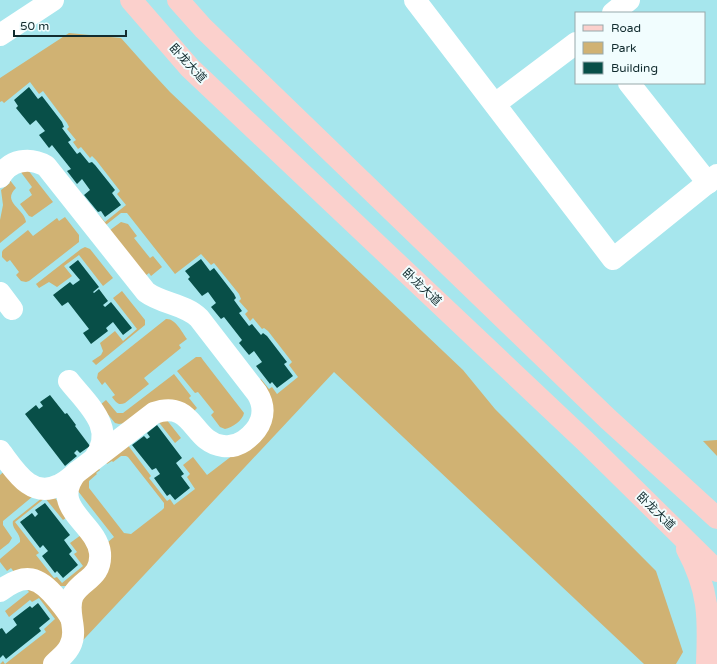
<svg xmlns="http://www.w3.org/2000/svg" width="717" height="664" font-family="'Varela Round','Noto Sans SC',sans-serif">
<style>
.green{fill:#d0b273}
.building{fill:#084f48}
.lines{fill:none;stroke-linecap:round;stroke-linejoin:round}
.minor{stroke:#fff;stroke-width:22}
.major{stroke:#fbd0cc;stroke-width:22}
.labels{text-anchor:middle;stroke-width:4;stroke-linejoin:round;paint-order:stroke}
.street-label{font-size:12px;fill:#122c2f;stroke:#f1fdfe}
</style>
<rect width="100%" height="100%" fill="#a6e6ed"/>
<g class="green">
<path d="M 69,33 L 121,38 L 146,66 L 170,92 L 463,370 L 495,409 L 656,571 L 683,652 L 676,664 L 644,664 L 334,372 L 72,652 L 78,635 L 75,612 L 76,602 L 81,593 L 94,581 L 102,569 L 104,556 L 103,546 L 114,537 L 74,486 L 80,476 L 95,463 L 100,470 L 96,473 L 97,474 L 89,481 L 89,488 L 124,533 L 131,534 L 162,510 L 164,508 L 164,503 L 128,457 L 126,456 L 121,456 L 113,462 L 112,461 L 107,464 L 103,458 L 152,419 L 159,416 L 170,415 L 166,419 L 181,438 L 175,443 L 157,420 L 127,444 L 151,476 L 149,478 L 167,501 L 170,499 L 174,505 L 195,489 L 187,477 L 190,474 L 183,465 L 193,457 L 207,475 C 217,467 227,460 237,452 C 256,437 272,426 265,399 L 266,397 L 255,383 L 261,379 L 269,389 L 272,387 L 277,394 L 298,377 L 289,365 L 292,362 L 268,331 L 264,328 L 262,329 L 253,318 L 250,321 L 245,314 L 248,311 L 239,301 L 241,299 L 239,294 L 214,263 L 211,265 L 201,254 L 175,274 L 127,213 L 121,213 L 102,228 L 87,209 L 89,207 L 97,217 L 100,216 L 105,222 L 126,205 L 117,194 L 120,191 L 96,160 L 92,156 L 90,158 L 81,147 L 78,149 L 73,142 L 76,140 L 67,129 L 69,127 L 67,123 L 43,91 L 39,94 L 30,82 L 4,103 L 2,101 L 0,102 L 0,78 Z"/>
<polygon points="24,165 53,202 32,217 29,216 20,204 32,195 29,190 32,187 17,167"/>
<path d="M 9,179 L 16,188 C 1,202 25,209 26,222 L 0,243 L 0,220 L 3,205 L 1,190 L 10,183 L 8,180 Z"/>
<polygon points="65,217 79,235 79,242 29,281 26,282 21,281 16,275 19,272 10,260 7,262 2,257 2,252 3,250 28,230 33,236 57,218 59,221"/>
<polygon points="121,222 128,224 137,236 134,238 150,258 153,256 162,267 151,276 149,273 141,279 106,233"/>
<polygon points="85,247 90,249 113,278 103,286 79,255 64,266 72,276 57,287 49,282 39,288 36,284 81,249"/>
<polygon points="122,291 145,320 145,325 96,365 92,361 101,355 103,351 100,343 115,331 123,341 137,329 113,298"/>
<path d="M 166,319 C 175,318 182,332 187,339 L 179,345 L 181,348 L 144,378 L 149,384 L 125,403 C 118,406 116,402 112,397 L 115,395 L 105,382 L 102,385 L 97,378 L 98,373 Z"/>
<path d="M 196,357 L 201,357 L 203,360 L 244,413 C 243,420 232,428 225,429 L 220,427 L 211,415 L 214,412 L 198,392 L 195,393 L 177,371 Z"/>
<polygon points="174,374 191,396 189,398 197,408 191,414 119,424 115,423 100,405 106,400 117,413 123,413"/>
<polygon points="717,440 717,456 703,441"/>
<polygon points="8,468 38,492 3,521 3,525 12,538 9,543 0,550 0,475"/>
<path d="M 47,494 L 55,498 L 69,516 L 63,520 L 45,498 L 15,522 L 39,553 L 36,555 L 54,578 L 57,577 L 62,583 L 83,566 L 74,554 L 77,552 L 70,543 L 81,535 L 95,562 L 69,586 L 56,586 L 17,576 L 11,568 L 7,571 L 0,562 L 0,559 L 20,542 C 21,533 11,529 13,521 Z"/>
<polygon points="23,584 32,584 69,626 49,664 0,664 3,661 5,664 46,632 44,629 55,619 39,598 32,602 30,600 9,617 5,611 29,592"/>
</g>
<g class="building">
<polygon points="29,87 38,99 42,96 62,122 64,127 62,128 71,140 68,142 77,154 80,152 89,163 92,162 95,165 115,190 112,193 121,205 105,217 101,211 98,212 84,195 90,190 82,179 77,184 67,171 71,169 52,145 49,148 39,135 45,131 36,120 30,125 16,108 18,106 14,100"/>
<polygon points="201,259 210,271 214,268 234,294 236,298 234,300 242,311 239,313 249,326 252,324 261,335 263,333 267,336 287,362 284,364 293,376 277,388 272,382 270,384 256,366 262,362 254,351 249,355 239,343 242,340 224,317 221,319 211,307 216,303 208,292 202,296 188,279 190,277 185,271"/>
<polygon points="78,260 99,287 93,292 94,293 99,289 108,301 103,305 105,307 111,302 132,328 123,335 113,322 106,328 108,331 91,344 83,333 89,329 68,302 62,306 53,295 70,282 73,285 80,280 69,267"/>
<polygon points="50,395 65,414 67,413 76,425 75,426 90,446 80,453 77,450 74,453 77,456 65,466 25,414 36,405 39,409 43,406 40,402"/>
<polygon points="157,425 182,458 176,463 184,474 181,476 190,488 175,500 170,494 167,496 154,478 160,474 156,468 152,470 132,445 144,436 147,439 150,437 147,433"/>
<polygon points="45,503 70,535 64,540 72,551 69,554 78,565 63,578 57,571 55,573 42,556 48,551 43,545 40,548 20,522 32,513 35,517 38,514 35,510"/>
<polygon points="38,603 50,619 39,628 41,631 6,659 3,655 0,658 0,629 2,628 6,634 17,625 13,619 30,606 32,608"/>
</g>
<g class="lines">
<g class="minor">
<polyline points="415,0 613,259 717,175"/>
<polyline points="613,13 629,0"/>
<polyline points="0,35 53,0"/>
<polyline points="629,83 708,183"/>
<polyline points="495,104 576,43"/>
<path d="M 0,177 C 10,159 30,157 46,166 L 146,292 C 162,304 185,304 199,318 L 257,393 C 262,401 264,411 261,420 C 258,429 251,436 244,441 C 238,445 230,447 223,446 C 192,443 194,399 154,413 L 76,473 C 48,508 97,523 100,553 C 102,578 82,579 73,595 C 65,612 79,629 70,646 C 67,653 60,658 54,664"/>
<polyline points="0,293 12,309"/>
<path d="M 69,381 C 87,404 118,429 94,459"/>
<path d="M 0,451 C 14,469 31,500 59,485 C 66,482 72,476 77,472"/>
<path d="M 0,591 C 25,572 39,576 58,600 C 63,606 68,612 71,618"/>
</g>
<g class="major">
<polyline points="131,0 190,68 585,441 717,571"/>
<polyline points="178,0 203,28 608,419 717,518"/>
<path d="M 687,549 C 709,590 709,617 707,663"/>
</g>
</g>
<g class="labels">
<g class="street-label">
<text transform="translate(188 63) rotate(47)" y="4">卧龙大道</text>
<text transform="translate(422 287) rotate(43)" y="4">卧龙大道</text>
<text transform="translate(656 511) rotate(44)" y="4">卧龙大道</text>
</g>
</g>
<rect x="575" y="12" width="130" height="72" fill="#f1fdfe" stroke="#98a9ab"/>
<rect x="583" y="25" width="20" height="6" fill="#fbd0cc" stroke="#98a9ab"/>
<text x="611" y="32" font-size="12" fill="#122c2f">Road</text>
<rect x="583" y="42" width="20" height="12" fill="#d0b273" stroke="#98a9ab"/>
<text x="611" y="52" font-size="12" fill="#122c2f">Park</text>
<rect x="583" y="62" width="20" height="12" fill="#084f48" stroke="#98a9ab"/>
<text x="611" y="72" font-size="12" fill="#122c2f">Building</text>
<path d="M14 30v6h112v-6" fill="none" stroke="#122c2f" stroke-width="2"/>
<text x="20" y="30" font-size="12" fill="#122c2f" stroke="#f1fdfe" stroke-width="3" paint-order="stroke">50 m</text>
</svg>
